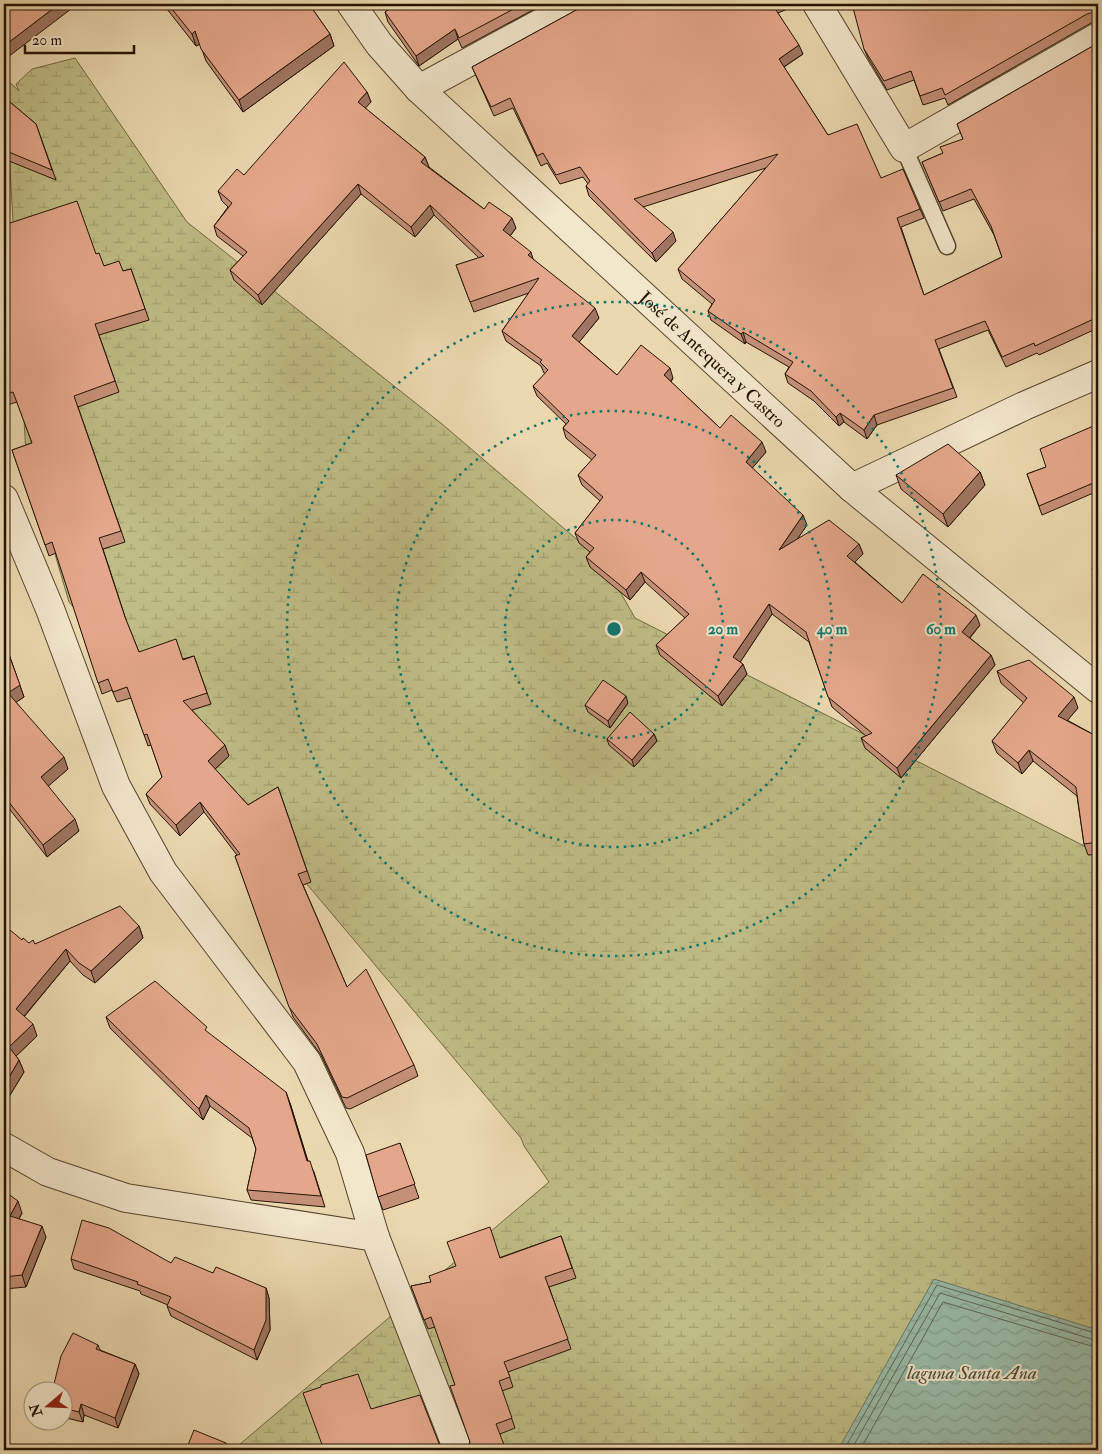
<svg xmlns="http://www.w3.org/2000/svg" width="1102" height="1454" font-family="'IM FELL Double Pica',serif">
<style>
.wetland{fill:url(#wetland-marsh);stroke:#706844}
.water{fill:url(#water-waves);stroke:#697765}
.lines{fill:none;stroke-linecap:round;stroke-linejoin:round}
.shore{stroke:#5e6655;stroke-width:1}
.lane-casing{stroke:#54442e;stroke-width:19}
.street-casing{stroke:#54442e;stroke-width:30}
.lane{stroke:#f2e6cb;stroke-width:16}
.street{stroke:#f2e6cb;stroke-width:28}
.wall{fill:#c59078;stroke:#221303}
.shaded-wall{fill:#a07561;stroke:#221303}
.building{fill:#e5a78b;stroke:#221303}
.ring{fill:none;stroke:#0f766e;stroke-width:2.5;stroke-dasharray:2.5 5}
.labels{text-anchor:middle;stroke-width:4;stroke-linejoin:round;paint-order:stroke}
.street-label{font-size:18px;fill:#221303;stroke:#f2e6cb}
.water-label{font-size:19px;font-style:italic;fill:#4c4d3c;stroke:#f2e6cb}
.centre{fill:#0f766e;stroke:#f2e6cb;stroke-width:2.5}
.ring-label{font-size:15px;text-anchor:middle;font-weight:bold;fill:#0f766e;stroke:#f2e6cb;stroke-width:4;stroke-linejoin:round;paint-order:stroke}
</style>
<defs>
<pattern id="wetland-marsh" width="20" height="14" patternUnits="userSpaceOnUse" patternTransform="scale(1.25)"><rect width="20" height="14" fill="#bfbc85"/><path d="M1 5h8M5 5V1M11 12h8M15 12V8" fill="none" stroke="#a4a171"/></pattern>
<pattern id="water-waves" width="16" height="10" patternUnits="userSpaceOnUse" patternTransform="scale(1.25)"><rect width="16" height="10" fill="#99baa7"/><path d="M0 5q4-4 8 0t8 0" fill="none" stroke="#849f8e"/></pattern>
</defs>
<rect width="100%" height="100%" fill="#ebd8af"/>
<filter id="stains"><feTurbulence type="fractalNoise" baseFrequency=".004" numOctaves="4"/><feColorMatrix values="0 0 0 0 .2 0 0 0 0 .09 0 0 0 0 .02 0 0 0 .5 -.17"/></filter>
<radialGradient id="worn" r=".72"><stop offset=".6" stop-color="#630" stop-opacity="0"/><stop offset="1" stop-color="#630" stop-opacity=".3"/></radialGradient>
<polygon class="wetland" points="75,58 187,222 442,424 581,543 606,567 635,618 1098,853 1098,1450 233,1450 549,1182 524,1146 521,1138 69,602 26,455 5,78 19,91 16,84 32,69"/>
<polygon class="water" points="934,1279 1098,1330 1098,1450 838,1450"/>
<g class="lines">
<g class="shore">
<polyline points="844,1450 937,1285 1098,1334"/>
<polyline points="851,1450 940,1293 1098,1341"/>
<polyline points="860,1450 943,1302 1098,1348"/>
</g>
<g class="lane-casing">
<polyline id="lane" points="904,148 947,246"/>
</g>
<g class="street-casing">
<g id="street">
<path id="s1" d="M 351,4 L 379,44 L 419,89 L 852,488 L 1098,689"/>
<polyline points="817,4 904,148 1098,37"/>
<polyline points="419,89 576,4"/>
<polyline points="852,488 1024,406 1098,374"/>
<polyline points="4,499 50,609 116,786 163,872 307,1062 350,1153 375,1237 458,1450"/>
<polyline points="4,1147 48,1172 126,1198 375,1237"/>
</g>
</g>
<use href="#lane" class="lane"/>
<use href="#street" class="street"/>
</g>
<g class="wall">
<polygon points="163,4 309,4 330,34 334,46 243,112 206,61 200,44 196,46"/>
<polygon points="386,4 544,4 462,48 458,39 419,66 388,22 385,12 389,9"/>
<polygon points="585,4 799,4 778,13 803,54 784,67 828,135 920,209 924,218 901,227 924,295 1002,257 994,235 974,199 943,211 922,162 943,153 963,139 957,124 1098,43 1098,328 1039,355 1037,353 1006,367 988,330 939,349 957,397 877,425 867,439 844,422 839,426 814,401 788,383 785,374 789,367 746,342 745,344 711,320 708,311 712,304 682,279 678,269 766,168 643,207 676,241 656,262 589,196 586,186 588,184 583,177 560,184 547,163 541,166 513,108 494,116 476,76 472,67 580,8"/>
<polygon points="1098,4 1098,22 1091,23 948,105 945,98 923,105 914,80 887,90 868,58 864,49"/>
<polygon points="367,92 371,102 365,108 425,157 429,167 484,209 516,228 510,236 534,260 599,318 579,342 617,375 673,378 671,382 720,428 766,452 752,468 807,525 797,539 859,544 863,554 855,562 902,603 980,625 970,638 991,655 995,665 901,778 865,748 861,738 866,736 832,707 809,642 772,614 740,662 747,674 722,706 660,655 656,645 685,618 645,582 630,600 590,567 586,557 590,552 579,543 575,533 600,501 582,485 578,475 592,460 566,438 563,428 566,424 537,396 533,386 545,374 544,373 541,366 506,341 502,331 529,293 474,312 456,265 479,258 434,215 415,237 361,194 262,305 234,280 230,270 243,256 217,236 214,226 228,207 222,201 218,191 244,175"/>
<polygon points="4,97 36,124 56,180 4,159"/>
<polygon points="4,222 4,225 96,254 104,266 123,271 131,269 149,320 99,335 119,392 78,407 125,542 103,549 127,623 139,652 183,659 194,656 211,704 192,710 229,756 215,769 248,805 278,787 311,882 303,885 347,987 414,1065 418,1076 350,1109 346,1108 321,1055 293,1017 235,856 237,855 204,812 180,836 150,804 146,794 162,777 151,745 148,746 131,698 117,702 112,690 102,694 56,553 49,556 12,450 32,443 17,402 4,406"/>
<polygon points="1098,424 1098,491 1042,515 1027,474 1046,467"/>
<polygon points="980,472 985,485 948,527 901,489 896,475"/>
<polygon points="4,641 24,697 16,702 68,769 48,786 79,831 47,857 4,802"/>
<polygon points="997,671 1078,708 1067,720 1098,737 1098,854 1088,855 1084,844 1077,796 1033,761 1022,774 997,753 992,741 1024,703 1001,683"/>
<polygon points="628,703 610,728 588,712 585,705"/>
<polygon points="654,734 657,741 634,767 609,745 607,739"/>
<polygon points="139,926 143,938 95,983 83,975 70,961 24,1017 37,1036 16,1056 19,1060 24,1072 4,1105 22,940 29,943 35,944"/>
<polygon points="106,1017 209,1034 290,1103 308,1161 314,1172 325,1207 251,1200 247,1190 256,1149 252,1138 210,1106 203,1120 110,1028"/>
<polygon points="400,1143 419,1198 383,1210 378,1197"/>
<polygon points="4,1191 22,1213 19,1219 46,1237 26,1287 4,1289"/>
<polygon points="561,1236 576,1278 549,1287 571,1349 508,1372 513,1387 502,1391 515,1428 500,1434 467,1450 470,1442 455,1385 435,1327 428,1329 411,1286 431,1282"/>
<polygon points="71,1259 171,1263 213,1273 266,1288 269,1298 270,1330 257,1360 171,1316 167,1306 168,1305 141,1294 140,1291 74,1269"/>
<polygon points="98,1345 100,1350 135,1364 139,1374 118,1428 84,1415 83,1422 62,1417 62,1392"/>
</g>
<g class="shaded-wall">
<polygon points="59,4 69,4 71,9 4,60 4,46"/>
<polygon points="455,29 458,39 419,66 416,56"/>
<polygon points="195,31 200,44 196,46 192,34"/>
<polygon points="330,34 334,46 243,112 239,100"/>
<polygon points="799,45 803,54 782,68 779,59"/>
<polygon points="367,92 371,102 362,112 358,102"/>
<polygon points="425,157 429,167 425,172 421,162"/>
<polygon points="358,184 361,194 262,305 258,295"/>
<polygon points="430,205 434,215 415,237 411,227"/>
<polygon points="512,218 516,228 507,240 503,230"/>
<polygon points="673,232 676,241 656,262 652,253"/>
<polygon points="531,252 534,262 528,255"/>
<polygon points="595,308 599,318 576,346 572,336"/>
<polygon points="743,332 746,342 745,344 741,334"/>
<polygon points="670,368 673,378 667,385 664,375"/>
<polygon points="840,413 844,422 839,426 836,417"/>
<polygon points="874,415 877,425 867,439 864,430"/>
<polygon points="762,442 766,452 749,472 746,462"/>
<polygon points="980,472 985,485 948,527 943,514"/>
<polygon points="803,515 807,525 783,560 779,550"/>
<polygon points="859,544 863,554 851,566 847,556"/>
<polygon points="641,572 645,582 630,600 626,590"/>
<polygon points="769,604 772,614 737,667 733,657"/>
<polygon points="976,615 980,625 966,642 962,632"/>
<polygon points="4,640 24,697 12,705 8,693"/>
<polygon points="991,655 995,665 901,778 897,768"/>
<polygon points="743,664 747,674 722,706 718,696"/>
<polygon points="626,696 628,703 610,728 608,721"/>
<polygon points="1074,697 1078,708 1062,727 1058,716"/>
<polygon points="654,734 657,741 634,767 632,760"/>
<polygon points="225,745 229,756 212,772 208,761"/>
<polygon points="1029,750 1033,761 1022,774 1018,763"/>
<polygon points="64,757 68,769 45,789 41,777"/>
<polygon points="200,802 204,812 180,836 176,825"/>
<polygon points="75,819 79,831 47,857 43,845"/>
<polygon points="139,926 143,938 95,983 91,971"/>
<polygon points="66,949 70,961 20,1021 16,1009"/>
<polygon points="33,1024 37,1036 13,1059 9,1047"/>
<polygon points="19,1060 24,1072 4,1105 4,1086"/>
<polygon points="286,1092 290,1103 311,1172 307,1161"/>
<polygon points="206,1095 210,1106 203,1120 199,1109"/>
<polygon points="18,1201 22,1213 14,1227 10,1216"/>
<polygon points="42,1226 46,1237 26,1287 22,1275"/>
<polygon points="266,1288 269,1298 270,1330 257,1360 254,1350"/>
<polygon points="135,1364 139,1374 118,1428 115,1418"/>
<polygon points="81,1404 84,1415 83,1422 79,1412"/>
<polygon points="226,1443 228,1450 223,1450"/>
</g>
<g class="building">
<polygon points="4,4 59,4 4,46"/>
<polygon points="168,4 309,4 330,34 239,100 201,49 195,31 192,34"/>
<polygon points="389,4 523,4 459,38 455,29 416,56 385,12 391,8"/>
<polygon points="585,4 773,4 772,4 799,45 779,59 828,135 857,124 881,178 903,169 920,209 897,218 924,295 1002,257 991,226 971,189 939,202 922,162 943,153 940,147 963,139 957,124 1098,43 1098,317 1035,346 1034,343 1002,357 985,321 935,340 953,388 874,415 864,430 840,413 836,417 811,391 785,374 793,362 743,332 741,334 708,311 715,300 678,269 778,154 634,199 673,232 652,253 586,186 590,181 580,167 556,175 543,153 537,156 510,98 491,107 472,67 580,8"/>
<polygon points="852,4 1098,4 1098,13 1095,12 1087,14 945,95 942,88 920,96 911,71 884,81 864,49"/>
<polygon points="344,62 367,92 358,102 425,157 421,162 484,209 489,202 512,218 503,230 531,252 528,255 595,308 572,336 617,375 641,345 670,368 664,375 720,428 731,415 762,442 746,462 803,515 779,550 829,520 859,544 847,556 902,603 923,574 976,615 962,632 991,655 897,768 861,738 872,733 828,697 806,632 769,604 733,657 743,664 718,696 656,645 689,614 641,572 626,590 586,557 594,548 575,533 603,497 578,475 596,455 563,428 569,421 533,386 548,370 540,362 542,360 502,331 539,278 470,302 456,265 484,256 430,205 411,227 358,184 258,295 230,270 247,252 214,226 232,203 218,191 237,169 244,175"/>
<polygon points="4,97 36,124 52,170 4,150"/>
<polygon points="77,201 96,254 99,253 104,266 119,261 123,271 131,269 145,309 95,324 115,381 74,396 121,531 99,538 125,617 139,652 176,639 183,660 194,656 207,693 183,701 225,745 208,761 248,805 278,787 307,871 298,874 347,987 366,969 414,1065 347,1098 342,1097 317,1044 289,1007 235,856 240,854 200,802 176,825 146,794 162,777 147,734 144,735 127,687 113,692 108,679 98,683 52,542 45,545 12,450 32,443 13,392 4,394 4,223 4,225"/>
<polygon points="1098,424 1098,481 1039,506 1027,474 1046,467 1040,449"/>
<polygon points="948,444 980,472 943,514 896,475"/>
<polygon points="1098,566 1098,584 1092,568"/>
<polygon points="4,641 20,685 8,693 64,757 41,777 75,819 43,845 4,796"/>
<polygon points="1029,660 1074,697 1058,716 1098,737 1098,842 1084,844 1076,787 1029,750 1018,763 992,741 1027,698 997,671"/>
<polygon points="603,680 626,696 608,721 585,705"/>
<polygon points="630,712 654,734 632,760 607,739"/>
<polygon points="120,906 139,926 91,971 79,963 66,949 16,1009 33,1024 9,1047 19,1060 4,1086 4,925 22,940 23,938 29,943 33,940 35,944"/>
<polygon points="155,981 207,1027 205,1030 286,1092 307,1161 310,1161 321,1196 247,1190 256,1149 249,1128 206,1095 199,1109 106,1017"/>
<polygon points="400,1143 415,1184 378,1197 366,1155"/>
<polygon points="4,1191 18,1201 10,1216 42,1226 22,1275 4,1277"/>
<polygon points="82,1220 109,1228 171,1263 175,1257 213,1273 216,1267 266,1288 266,1320 254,1350 167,1306 171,1297 137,1284 138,1282 71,1259"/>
<polygon points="490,1227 500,1258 561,1236 572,1268 545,1277 568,1339 504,1362 510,1377 499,1381 512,1418 496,1424 506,1450 466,1450 470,1442 450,1386 455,1385 431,1317 424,1320 411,1286 431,1282 429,1276 456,1266 447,1242"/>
<polygon points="73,1333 98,1345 96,1349 135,1364 115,1418 81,1404 79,1412 62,1408 62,1392 52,1392 61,1356"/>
<polygon points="358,1374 371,1409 420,1395 440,1446 443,1450 324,1450 303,1393 321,1387 321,1385"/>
<polygon points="194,1430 226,1443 223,1450 186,1450"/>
</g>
<g class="ring">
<circle cx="614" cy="629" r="109"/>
<circle cx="614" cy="629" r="218"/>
<circle cx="614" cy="629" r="327"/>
</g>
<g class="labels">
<g class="street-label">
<text dy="6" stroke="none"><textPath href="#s1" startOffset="508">José de Antequera y Castro</textPath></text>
</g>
<g class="water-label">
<text x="972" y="1379">laguna Santa Ana</text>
</g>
</g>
<circle cx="614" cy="629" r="8" class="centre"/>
<g class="ring-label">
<text x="723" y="634">20 m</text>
<text x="832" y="634">40 m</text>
<text x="941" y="634">60 m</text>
</g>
<rect width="1102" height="1454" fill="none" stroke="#ebd8af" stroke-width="20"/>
<rect x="5" y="5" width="1092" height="1444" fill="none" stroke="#221303" stroke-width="2.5"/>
<rect x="10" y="10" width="1082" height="1434" fill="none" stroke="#221303"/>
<g transform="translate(48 1406) rotate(251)"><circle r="24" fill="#f2e6cb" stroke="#9f927b"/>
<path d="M0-4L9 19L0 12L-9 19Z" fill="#8f2418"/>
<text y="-8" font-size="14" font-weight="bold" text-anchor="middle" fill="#221303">N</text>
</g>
<path d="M25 45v8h109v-8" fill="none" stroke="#221303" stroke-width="2.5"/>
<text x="32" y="45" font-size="15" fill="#221303" stroke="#f2e6cb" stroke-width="4" paint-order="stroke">20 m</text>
<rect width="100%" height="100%" filter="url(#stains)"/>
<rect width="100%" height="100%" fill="url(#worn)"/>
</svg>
